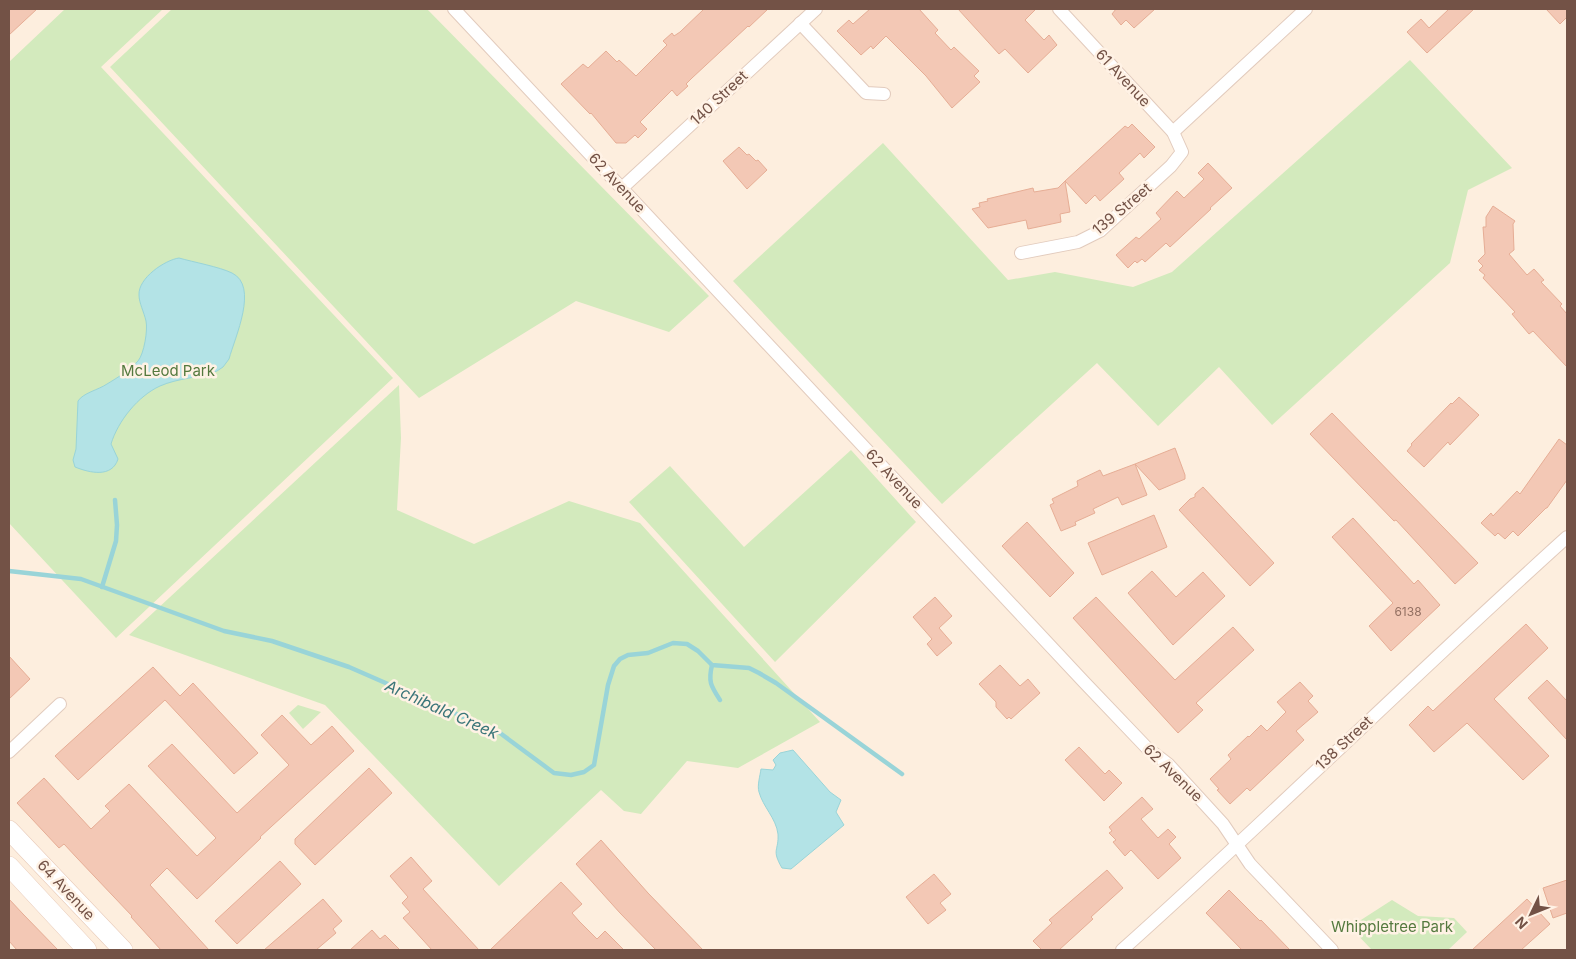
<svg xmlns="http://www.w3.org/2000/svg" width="1576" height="959" font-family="Inter,sans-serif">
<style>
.green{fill:#d3eabd}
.water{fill:#b3e3e6;stroke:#99d4d8}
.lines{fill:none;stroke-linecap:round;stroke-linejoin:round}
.stream{stroke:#99d4d8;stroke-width:4.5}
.building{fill:#f3c8b5;stroke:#e6ad95}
.street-casing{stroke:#e2cbbd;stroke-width:14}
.secondary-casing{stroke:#e8cbba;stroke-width:20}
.street{stroke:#fff;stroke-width:12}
.secondary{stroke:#fff;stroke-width:19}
.labels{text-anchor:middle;stroke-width:5;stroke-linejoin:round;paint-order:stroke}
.number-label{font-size:12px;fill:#937062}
.street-label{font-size:15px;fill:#735246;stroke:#fff2e5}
.park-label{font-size:15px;fill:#54793e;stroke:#fff2e5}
.water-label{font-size:16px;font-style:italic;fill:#3a7579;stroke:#fff2e5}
</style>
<rect width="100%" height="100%" fill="#fdeede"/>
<g class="green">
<polygon points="65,9 163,9 101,67 393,378 116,638 9,523 9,62"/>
<polygon points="172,9 427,9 709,296 669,332 576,301 419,398 110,67"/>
<polygon points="1410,60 1512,168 1468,190 1450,263 1272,425 1219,367 1158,426 1097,363 942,504 733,281 883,143 1008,280 1055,272 1133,287 1172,272"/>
<polygon points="399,385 401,438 397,510 474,544 569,501 640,523 820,722 738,768 687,761 641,814 624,811 601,790 499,886 325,705 129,635"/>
<polygon points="851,450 916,522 775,662 629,502 670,466 744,547"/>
<polygon points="298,705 321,712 303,729 289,713"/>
<polygon points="1392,900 1418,916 1454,918 1467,932 1448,950 1372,950 1350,927"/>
</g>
<g class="water">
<path d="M 179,258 C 193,262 220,267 232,273 C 259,286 235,337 229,359 L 223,367 L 217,371 C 199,378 178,378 160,386 C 138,396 118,421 111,444 L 118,459 C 112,478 90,473 75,467 L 73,460 L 76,449 L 78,401 C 83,393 98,390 107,384 C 117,378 130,370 138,361 C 144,354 148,330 146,321 C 144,312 139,303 139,295 C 138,278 165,260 179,258 Z"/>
<path d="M 793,750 L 830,792 L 841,800 L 836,812 L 844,825 L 791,869 L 782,868 C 771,849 779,851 778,834 C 776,818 763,807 759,792 C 757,786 760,776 761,769 L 773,770 L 776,765 L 773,760 L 780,753 Z"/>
</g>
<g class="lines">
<g class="stream">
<polyline points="9,571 81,579 224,631 272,641 349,667 500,733 554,773 571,775 584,772 594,765 608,685 614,666 620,659 628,655 648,653 673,643 687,644 698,651 712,665 749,668 759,673 776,683 902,774"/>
<polyline points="102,587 116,541 117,525 115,500"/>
<path d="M 712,665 C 708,682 711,686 720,700"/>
</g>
</g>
<g class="building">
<polygon points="9,9 37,9 9,35"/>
<polygon points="704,9 768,9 749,27 748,26 692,78 686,84 688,86 677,96 672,90 640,122 647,129 638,138 635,135 626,143 616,143 591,113 590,114 561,84 583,64 588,68 606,51 617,62 619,60 636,76 667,45 663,41 672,33 674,36 680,32"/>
<polygon points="870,9 919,9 938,30 935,33 951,50 954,47 979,71 974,76 980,82 952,108 926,76 886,36 873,49 871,46 861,55 837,31 849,20 853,24"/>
<polygon points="958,9 1036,9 1025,20 1044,40 1049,35 1057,45 1028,73 1005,49 999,54"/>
<polygon points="1116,9 1155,9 1134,28 1126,20 1121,25 1112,14"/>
<polygon points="1449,9 1474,9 1427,53 1407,32 1421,19 1429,28"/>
<polygon points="1546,9 1567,9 1567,17 1560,24"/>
<polygon points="1132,124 1155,147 1144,158 1140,153 1119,173 1124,179 1100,201 1095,195 1086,204 1065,181 1125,126 1128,128"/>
<polygon points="739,147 747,155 749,154 756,161 758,160 767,170 747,189 723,161"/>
<polygon points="1208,163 1232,188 1210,208 1211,209 1170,247 1166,243 1145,262 1142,259 1137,263 1135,261 1128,268 1116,255 1136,237 1139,239 1161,219 1156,213 1177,191 1184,198 1204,179 1198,173"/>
<polygon points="1065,181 1070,212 1060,214 1061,222 1028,229 1026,220 988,228 972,209 980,207 979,203 988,201 987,199 1033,188 1034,192 1058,188"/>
<polygon points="1493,206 1515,221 1513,224 1514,250 1509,254 1527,275 1534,269 1544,280 1541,282 1562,304 1560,306 1567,314 1567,367 1533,331 1529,334 1512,314 1515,312 1483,278 1485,275 1479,270 1483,266 1478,261 1485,254 1483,227 1486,227 1486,217"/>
<polygon points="1459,397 1479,415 1450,445 1448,442 1424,467 1407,451 1412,445 1411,444 1451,403 1452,404"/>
<polygon points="1332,413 1478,563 1455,584 1396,520 1394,521 1310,434"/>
<polygon points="1559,439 1567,445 1567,480 1547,508 1546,508 1518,536 1513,531 1505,539 1498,533 1495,536 1481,523 1491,513 1493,516 1517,491 1520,494"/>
<polygon points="1175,448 1185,475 1185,479 1159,490 1135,464"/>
<polygon points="1135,464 1147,495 1122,505 1118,497 1093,509 1095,513 1075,522 1076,525 1061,531 1050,505 1054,503 1052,499 1078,486 1077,481 1100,470 1103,476"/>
<polygon points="1203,487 1274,563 1250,586 1179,510 1190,499 1195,497 1195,494"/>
<polygon points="1154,515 1167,547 1102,575 1088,543"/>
<polygon points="1353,518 1414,584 1418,580 1440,605 1391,651 1369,626 1393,603 1332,537"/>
<polygon points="1027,522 1074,573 1050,597 1002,546"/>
<polygon points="1152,571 1176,597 1203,572 1225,596 1173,645 1128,593"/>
<polygon points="935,597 952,616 939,628 952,643 937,656 927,644 932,639 913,617"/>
<polygon points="1096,597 1175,680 1233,627 1254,650 1196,703 1203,710 1178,733 1073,618"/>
<polygon points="1526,624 1548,648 1494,699 1549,756 1523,780 1467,723 1434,752 1409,725 1428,706 1433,711"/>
<polygon points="9,656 30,679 9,699"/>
<polygon points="1000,665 1020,686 1028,679 1040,693 1011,719 1009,717 1007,719 996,707 996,702 979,684"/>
<polygon points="153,667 180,696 193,683 258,753 234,774 165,700 78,780 55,756"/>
<polygon points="1547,680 1567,701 1567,740 1528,698"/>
<polygon points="1300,682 1313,696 1308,701 1318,712 1296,731 1304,740 1250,791 1247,788 1230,804 1217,790 1219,789 1210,779 1231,759 1228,755 1248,736 1249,737 1261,725 1267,731 1286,712 1277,702"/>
<polygon points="282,715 311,745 332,726 354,751 260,837 261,838 197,899 167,868 150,885 209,950 161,950 131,917 132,916 77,858 64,844 59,848 17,803 44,778 91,829 110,811 105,806 129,784 197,856 216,838 148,766 172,744 237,813 289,765 261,735"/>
<polygon points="1079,747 1105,774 1109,770 1122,783 1104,801 1065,760"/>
<polygon points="369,768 392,793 315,865 295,844 295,839"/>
<polygon points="1142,797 1153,809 1141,819 1158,838 1168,829 1176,837 1169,844 1181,858 1158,879 1131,850 1125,856 1113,842 1116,840 1109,833 1112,831 1109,827"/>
<polygon points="601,840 648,893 703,950 656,950 620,913 576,864"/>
<polygon points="411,857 432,881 423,889 479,950 432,950 403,918 410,912 402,903 408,897 390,876"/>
<polygon points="280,861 301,884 237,944 215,921"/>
<polygon points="1107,870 1123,888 1091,917 1093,919 1059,950 1042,950 1033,941 1052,923 1049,920"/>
<polygon points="934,874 951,894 940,903 946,910 928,924 906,897"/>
<polygon points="1567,880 1567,913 1553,918 1543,888"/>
<polygon points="561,882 582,904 572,913 579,921 597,939 605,931 624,950 490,950"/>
<polygon points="1229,890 1260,921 1261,920 1290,950 1242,950 1206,913"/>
<polygon points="9,899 23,914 58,950 17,950 9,941"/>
<polygon points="323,899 342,921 333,929 336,933 316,950 264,950"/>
<polygon points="1527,899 1550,924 1521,950 1472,950"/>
<polygon points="372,930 380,939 385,935 400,950 350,950"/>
</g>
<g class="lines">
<g class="street-casing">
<g id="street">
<polyline points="454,9 1084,682 1147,748 1168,764 1223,824 1250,864 1332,950"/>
<polyline points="800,23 866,93 884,94"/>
<polyline points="1173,132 1306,9"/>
<polyline points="622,188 816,9"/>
<polyline points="1021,253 1078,242 1100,231 1171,166 1182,152 1173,132 1059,9"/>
<polyline points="9,752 60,704"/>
<path d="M 1122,950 C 1273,815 1417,672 1567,537"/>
</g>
</g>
<g class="secondary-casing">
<g id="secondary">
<polyline points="9,830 123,950"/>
<polyline points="9,866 87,950"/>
</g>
</g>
<use href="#street" class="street"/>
<use href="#secondary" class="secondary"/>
</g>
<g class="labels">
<g class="number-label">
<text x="1408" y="616">6138</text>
</g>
<g class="street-label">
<text transform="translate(1123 78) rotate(47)" y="5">61 Avenue</text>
<text transform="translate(719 98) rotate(-43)" y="5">140 Street</text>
<text transform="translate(617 183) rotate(47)" y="5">62 Avenue</text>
<text transform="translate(1122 209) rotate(-40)" y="5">139 Street</text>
<text transform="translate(894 479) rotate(47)" y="5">62 Avenue</text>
<text transform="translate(1344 743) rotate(-43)" y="5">138 Street</text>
<text transform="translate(1173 773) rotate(44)" y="5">62 Avenue</text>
<text transform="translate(66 890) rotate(47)" y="5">64 Avenue</text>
</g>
<g class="park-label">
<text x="168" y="376">McLeod Park</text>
<text x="1392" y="932">Whippletree Park</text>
</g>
<g class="water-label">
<text transform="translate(442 709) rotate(24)" y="6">Archibald Creek</text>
</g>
</g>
<rect width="1576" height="959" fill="none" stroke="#735246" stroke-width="20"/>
<g transform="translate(1531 914) rotate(227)" stroke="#fff2e5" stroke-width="4" paint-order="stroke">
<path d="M0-4L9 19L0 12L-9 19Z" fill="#735246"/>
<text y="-8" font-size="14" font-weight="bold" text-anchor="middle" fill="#735246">N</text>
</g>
</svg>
